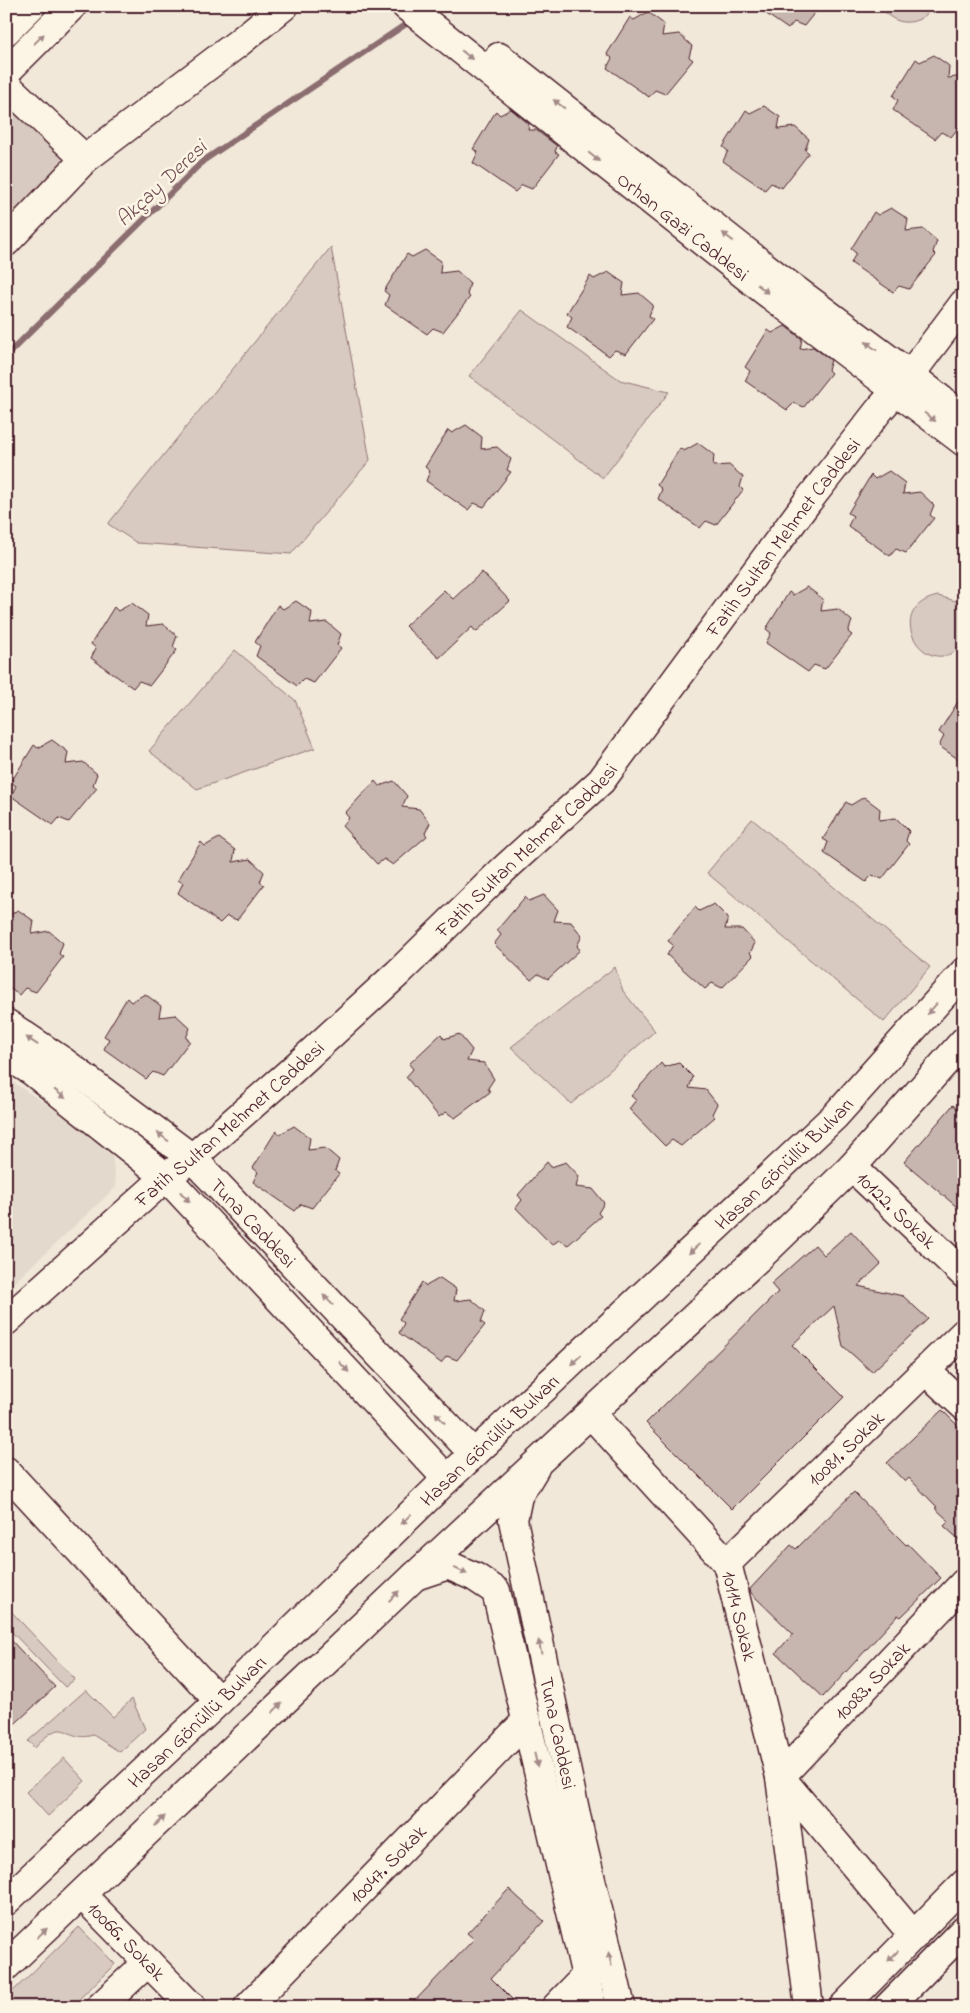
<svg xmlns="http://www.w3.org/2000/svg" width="970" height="2013" font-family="'Indie Flower',sans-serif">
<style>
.built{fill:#e4d9cd}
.green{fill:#d8cac0;stroke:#917476}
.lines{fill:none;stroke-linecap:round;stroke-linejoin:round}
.stream{stroke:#8b6d6f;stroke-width:6}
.building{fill:#c7b6af;stroke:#4a1f2b}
.minor-casing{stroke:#4a1f2b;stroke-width:31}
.major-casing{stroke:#4a1f2b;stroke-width:31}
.minor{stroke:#fcf5e5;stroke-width:28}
.major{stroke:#fcf5e5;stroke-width:28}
.oneway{fill:#a38a88}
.labels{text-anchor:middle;stroke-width:5;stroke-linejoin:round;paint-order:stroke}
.street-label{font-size:20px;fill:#4a1f2b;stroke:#fcf5e5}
.water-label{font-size:21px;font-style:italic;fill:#704c53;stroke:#fcf5e5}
</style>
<rect width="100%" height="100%" fill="#f1e8da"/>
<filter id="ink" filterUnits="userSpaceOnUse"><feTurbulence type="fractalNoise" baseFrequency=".02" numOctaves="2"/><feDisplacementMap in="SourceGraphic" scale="10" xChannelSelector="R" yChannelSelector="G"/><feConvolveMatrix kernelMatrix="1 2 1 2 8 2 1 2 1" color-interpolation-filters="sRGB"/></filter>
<g filter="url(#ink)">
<polygon class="built" points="6,1078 111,1145 116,1187 6,1290"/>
<g class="green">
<path d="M 881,6 L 933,6 C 921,27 893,28 881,6 Z"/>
<polygon points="6,102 73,163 6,234"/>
<polygon points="331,247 370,460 291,554 137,543 108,524"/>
<polygon points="522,310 620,380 669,392 603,478 469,376"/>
<path d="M 938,596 L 956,601 L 964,608 L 964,643 C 927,687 879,608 938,596 Z"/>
<polygon points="235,650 295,700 315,748 197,789 149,751"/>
<polygon points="752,819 930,967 884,1022 707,873"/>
<polygon points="615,967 623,991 655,1031 571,1104 511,1047"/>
<polygon points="6,1606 75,1679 65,1687 6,1626"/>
<path d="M 86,1690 L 113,1717 L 132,1699 L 145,1729 L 120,1752 L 93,1735 C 64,1744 67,1711 35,1748 L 28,1741 Z"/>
<polygon points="64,1758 85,1781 48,1816 26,1792"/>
<polygon points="79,1927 115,1964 71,2007 6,2007 6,1998"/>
</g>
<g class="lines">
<polyline class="stream" points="6,356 203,161 412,20"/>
</g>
<g class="building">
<polygon points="755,6 820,6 804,26 794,22 788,29"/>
<polygon points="648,12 664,24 662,36 679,34 692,46 689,57 693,60 665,94 655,90 649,97 607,68 612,58 607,54 630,17 634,20"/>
<polygon points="934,55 949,66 948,78 964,76 964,121 951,137 941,132 935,139 893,110 898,100 893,96 916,59 920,62"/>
<polygon points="764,106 780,117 778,129 795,127 809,139 805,150 809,153 782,188 771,183 765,190 723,161 728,151 723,147 746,110 750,113"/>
<polygon points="511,109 529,124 528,130 536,130 557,146 555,152 559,154 532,189 522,185 515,192 473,163 478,152 473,149 496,111 500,115"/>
<polygon points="891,208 908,219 906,231 923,229 937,241 933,252 936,255 909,289 899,286 893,292 851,263 856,253 851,249 874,212 878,215"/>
<polygon points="425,250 441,261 440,273 457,271 470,283 467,294 470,297 443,332 433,328 427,334 385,305 389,295 384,291 407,254 412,257"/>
<polygon points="608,272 624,283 622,295 639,293 653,305 649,316 653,319 626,354 615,350 609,356 567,327 572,317 567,313 590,276 594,279"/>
<polygon points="785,326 802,339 800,349 813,347 831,360 828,370 831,373 804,407 794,403 787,410 745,381 750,371 745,367 768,330 772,333"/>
<polygon points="466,425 482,437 481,449 497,447 511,459 507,470 511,472 484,507 474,503 468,510 426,481 430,471 425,467 448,430 452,433"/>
<polygon points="698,443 714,455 713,466 729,465 743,477 740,487 743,490 716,525 706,521 700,528 658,499 662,489 657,485 680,448 684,451"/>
<polygon points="889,471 905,483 903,494 920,492 934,505 930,515 934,518 906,553 896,549 890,556 848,526 853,516 848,513 871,475 875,479"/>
<polygon points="482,572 510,601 476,632 472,627 439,658 405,626 444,590 453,599"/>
<polygon points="807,587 823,599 821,611 838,609 852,621 848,632 852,635 825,669 814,665 808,672 766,643 771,633 766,629 789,592 793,595"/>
<polygon points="296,601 312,612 310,624 327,622 341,634 337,645 341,648 314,683 304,679 297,686 256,656 260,646 255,642 278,605 283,609"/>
<polygon points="132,603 148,615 146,626 163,624 177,636 173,647 177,650 150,685 139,681 133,688 91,658 96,648 91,644 114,607 118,611"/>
<polygon points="964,692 964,763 939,746 944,736 939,732"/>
<polygon points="52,740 68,752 66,764 83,762 97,774 93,785 97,788 69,822 59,818 53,825 11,796 16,786 11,782 34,745 38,748"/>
<polygon points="375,781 379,786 394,781 407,796 402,807 419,809 430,823 425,833 427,836 393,865 384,859 377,864 342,826 349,818 345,813"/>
<polygon points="864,797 880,809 879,820 896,818 909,831 906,841 909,844 882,879 872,875 866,882 824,853 828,842 823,839 846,802 851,805"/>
<polygon points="219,838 235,850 233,862 250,859 264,872 260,882 264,885 237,920 227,916 220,923 178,893 183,883 178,880 201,842 205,846"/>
<polygon points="544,895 558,910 554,921 571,922 582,936 577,946 580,950 548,979 538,974 531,980 494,944 501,935 497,930 525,897 529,901"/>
<polygon points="714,904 728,918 725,929 742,929 755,943 750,953 753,956 722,988 712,983 705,989 667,955 673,945 668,941 695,907 699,911"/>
<polygon points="18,910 34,921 32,934 49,931 63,943 59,954 63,957 36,992 25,988 19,995 6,986 6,917"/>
<polygon points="145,994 161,1006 159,1017 176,1015 190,1028 186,1038 190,1041 163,1076 153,1072 146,1079 104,1049 109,1039 104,1036 127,998 131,1002"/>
<polygon points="441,1034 444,1039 459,1034 472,1050 467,1061 484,1063 494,1079 488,1088 490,1092 455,1118 446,1112 439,1117 406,1077 413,1069 409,1064"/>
<polygon points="661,1063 664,1067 679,1063 693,1077 689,1088 706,1090 717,1104 712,1114 715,1117 681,1146 672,1140 665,1146 629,1109 636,1100 631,1096"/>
<polygon points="953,1105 964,1114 964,1213 904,1162"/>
<polygon points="294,1126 310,1138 308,1150 325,1148 339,1160 335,1171 339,1174 312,1208 301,1204 295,1211 253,1182 258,1172 253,1168 276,1131 280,1134"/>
<polygon points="547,1162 551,1167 566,1162 579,1176 576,1187 593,1189 604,1203 598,1213 601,1216 568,1245 559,1240 552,1245 516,1208 522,1200 518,1195"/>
<polygon points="851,1231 881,1264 858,1286 903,1296 928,1319 872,1372 843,1346 834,1306 792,1345 844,1397 732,1509 646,1423 778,1292 771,1284 815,1245 824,1255"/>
<polygon points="440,1278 456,1289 454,1301 471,1299 485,1311 481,1322 485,1325 457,1360 447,1356 441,1363 399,1333 404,1323 399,1319 422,1282 426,1286"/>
<polygon points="942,1410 964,1432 964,1544 944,1526 949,1521 935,1508 937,1507 909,1478 905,1482 887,1463"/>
<polygon points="854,1492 906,1545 908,1544 941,1578 901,1617 898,1615 823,1697 776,1653 793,1634 751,1593 750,1589 791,1545 796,1549"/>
<polygon points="6,1635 55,1687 6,1732"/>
<polygon points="509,1889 544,1921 491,1978 520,2007 409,2007 474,1939 467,1933"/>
</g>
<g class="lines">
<g class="minor-casing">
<g id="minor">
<path id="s1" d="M 406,6 L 765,291 L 964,442"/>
<polyline points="6,31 31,6"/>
<polyline points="499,57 778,277 910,375 964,418"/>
<polyline points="6,72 72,6"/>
<polyline points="6,85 85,159 237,44 284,6"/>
<polyline points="6,242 85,159"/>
<path id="s2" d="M 6,1023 L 61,1060 L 192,1158 L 474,1454"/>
<polyline points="6,1055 33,1072 166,1177 447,1479"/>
<path id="s3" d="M 852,1167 L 964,1274"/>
<path id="s4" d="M 6,1321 L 166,1177 L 192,1158 L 289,1073 L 398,973 L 502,871 L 601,781 L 808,501 L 880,409 L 910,375 L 964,303"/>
<polyline points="926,1371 964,1406"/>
<path id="s5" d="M 591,1414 L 727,1563 L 780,1777 L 914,1936"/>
<path id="s6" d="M 535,1468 L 518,1496 L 513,1520 L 579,1829 L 621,2007"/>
<polyline points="6,1471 219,1701"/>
<path id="s7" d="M 727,1563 L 964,1333"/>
<polyline points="415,1576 448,1565 475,1577 496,1591 586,1976 591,2007"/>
<path id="s8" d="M 82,1895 L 192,2007"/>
<polyline points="100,2007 148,1962"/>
<path id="s9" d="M 248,2007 L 527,1720"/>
<polyline points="556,2007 586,1976"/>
<path id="s10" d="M 809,2007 L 780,1777 L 964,1583"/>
<polyline points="843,2007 964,1884"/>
<polyline points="888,2007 964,1930"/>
</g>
</g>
<g class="major-casing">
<g id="major">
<path id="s11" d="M 6,1901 L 219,1701 L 447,1479 L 835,1116 L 964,972"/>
<polyline points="6,1966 415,1576 770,1247 852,1167 964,1041"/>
</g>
</g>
<use href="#minor" class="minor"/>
<use href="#major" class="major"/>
</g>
<defs><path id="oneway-solid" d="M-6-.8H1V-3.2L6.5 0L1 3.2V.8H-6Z" transform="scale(1.25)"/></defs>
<g class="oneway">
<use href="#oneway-solid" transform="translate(39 39) rotate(-45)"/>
<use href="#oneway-solid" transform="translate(467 55) rotate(39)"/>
<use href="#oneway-solid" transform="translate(559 104) rotate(-142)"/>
<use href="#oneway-solid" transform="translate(594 157) rotate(39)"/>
<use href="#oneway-solid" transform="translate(728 237) rotate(-142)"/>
<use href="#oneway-solid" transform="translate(763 289) rotate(38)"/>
<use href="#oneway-solid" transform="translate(871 346) rotate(-143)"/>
<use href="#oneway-solid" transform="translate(930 417) rotate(37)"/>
<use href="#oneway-solid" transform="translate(932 1009) rotate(131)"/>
<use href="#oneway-solid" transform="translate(32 1041) rotate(-146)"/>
<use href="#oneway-solid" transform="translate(60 1094) rotate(38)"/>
<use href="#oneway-solid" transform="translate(163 1137) rotate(-143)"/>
<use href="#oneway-solid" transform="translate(185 1197) rotate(47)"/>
<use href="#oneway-solid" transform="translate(694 1249) rotate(137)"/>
<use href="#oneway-solid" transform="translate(328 1300) rotate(-134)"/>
<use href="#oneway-solid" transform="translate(576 1360) rotate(137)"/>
<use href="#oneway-solid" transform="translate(344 1367) rotate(47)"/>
<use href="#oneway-solid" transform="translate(440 1418) rotate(-133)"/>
<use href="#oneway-solid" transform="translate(406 1519) rotate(136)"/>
<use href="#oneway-solid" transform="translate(461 1571) rotate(24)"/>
<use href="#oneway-solid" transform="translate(394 1596) rotate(-44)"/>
<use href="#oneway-solid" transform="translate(540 1647) rotate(-102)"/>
<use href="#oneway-solid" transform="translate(277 1708) rotate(-44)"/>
<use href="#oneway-solid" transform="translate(536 1760) rotate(77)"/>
<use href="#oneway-solid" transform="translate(160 1821) rotate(-44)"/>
<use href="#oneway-solid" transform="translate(42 1933) rotate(-43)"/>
<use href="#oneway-solid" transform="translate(893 1956) rotate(135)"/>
<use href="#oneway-solid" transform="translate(610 1959) rotate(-103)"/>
</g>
</g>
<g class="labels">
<g class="street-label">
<text dy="7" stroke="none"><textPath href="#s1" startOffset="354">Orhan Gazi Caddesi</textPath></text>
<text dy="7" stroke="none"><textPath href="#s4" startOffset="1108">Fatih Sultan Mehmet Caddesi</textPath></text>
<text dy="7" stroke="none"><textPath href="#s4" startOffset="702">Fatih Sultan Mehmet Caddesi</textPath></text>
<text dy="7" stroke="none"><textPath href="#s4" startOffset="298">Fatih Sultan Mehmet Caddesi</textPath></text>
<text dy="7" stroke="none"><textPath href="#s11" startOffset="1072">Hasan Gönüllü Bulvarı</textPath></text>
<text dy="7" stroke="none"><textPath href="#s3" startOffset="62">10122. Sokak</textPath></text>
<text dy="7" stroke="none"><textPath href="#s2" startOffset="319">Tuna Caddesi</textPath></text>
<text dy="7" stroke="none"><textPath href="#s11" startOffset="668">Hasan Gönüllü Bulvarı</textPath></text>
<text dy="7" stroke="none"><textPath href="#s7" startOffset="165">10081. Sokak</textPath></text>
<text dy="7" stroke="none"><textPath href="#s5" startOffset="256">10114 Sokak</textPath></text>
<text dy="7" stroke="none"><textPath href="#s10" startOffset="365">10083. Sokak</textPath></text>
<text dy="7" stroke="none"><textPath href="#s11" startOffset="262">Hasan Gönüllü Bulvarı</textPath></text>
<text dy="7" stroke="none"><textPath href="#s6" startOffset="275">Tuna Caddesi</textPath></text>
<text dy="7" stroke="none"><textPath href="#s9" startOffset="200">10047. Sokak</textPath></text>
<text dy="7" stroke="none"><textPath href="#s8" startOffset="64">10066. Sokak</textPath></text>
</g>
<g class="water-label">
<text transform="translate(161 183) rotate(-43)" y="7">Akçay Deresi</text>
</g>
</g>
<rect width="970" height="2013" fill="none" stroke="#fcf5e5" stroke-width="25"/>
<rect x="12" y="12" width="945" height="1988" fill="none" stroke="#4a1f2b" stroke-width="2" filter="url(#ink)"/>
</svg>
